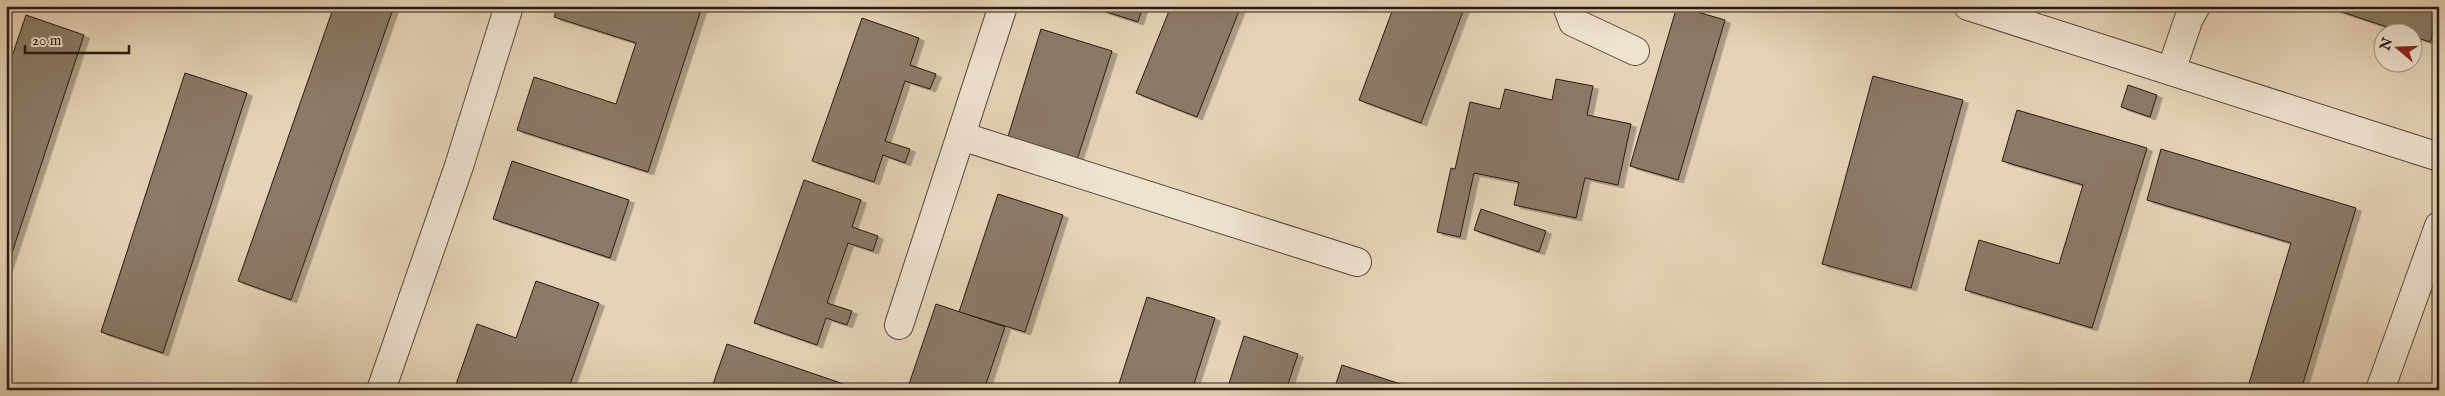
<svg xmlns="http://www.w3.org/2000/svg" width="2445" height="396" font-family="'IM FELL English',serif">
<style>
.building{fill:#8a7a67;stroke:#281910;filter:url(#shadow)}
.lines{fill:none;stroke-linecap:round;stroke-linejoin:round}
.minor-casing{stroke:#57483a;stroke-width:30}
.minor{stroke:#eee2d0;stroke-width:28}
</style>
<defs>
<filter id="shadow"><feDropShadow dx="5.5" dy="3" stdDeviation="0" flood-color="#0004"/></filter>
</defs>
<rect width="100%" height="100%" fill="#e5d3b7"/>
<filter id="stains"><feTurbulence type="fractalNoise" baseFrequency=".004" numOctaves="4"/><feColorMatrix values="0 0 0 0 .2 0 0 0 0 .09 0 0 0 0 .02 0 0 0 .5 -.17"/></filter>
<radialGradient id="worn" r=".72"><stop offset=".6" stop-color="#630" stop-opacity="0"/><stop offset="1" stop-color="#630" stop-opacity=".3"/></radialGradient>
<g class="building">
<polygon points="334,6 394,6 291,300 238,281"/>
<polygon points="558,6 702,7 648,172 517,130 534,77 616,104 636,43 554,17"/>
<polygon points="1088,6 1143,6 1138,22"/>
<polygon points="1171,6 1241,6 1197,117 1136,93"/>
<polygon points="1394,6 1465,6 1421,123 1359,100"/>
<polygon points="1677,6 1725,20 1678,180 1630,166"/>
<polygon points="2324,6 2439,6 2439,17 2430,42 2412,36 2412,32 2402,32"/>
<polygon points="26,15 84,35 6,271 6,74"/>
<polygon points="862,18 919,38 910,65 936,74 930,89 905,81 885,141 910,149 905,163 883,155 874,182 812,161"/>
<polygon points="1041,29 1112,51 1075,166 1006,143"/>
<polygon points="185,73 247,93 163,353 101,332"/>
<polygon points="1873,76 1963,100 1911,288 1822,264"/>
<polygon points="1556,79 1593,86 1587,115 1631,124 1618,185 1585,178 1576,218 1514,205 1519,182 1474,173 1460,237 1437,232 1451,168 1455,169 1470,102 1500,109 1505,89 1552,100"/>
<polygon points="2128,85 2157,95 2150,117 2121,107"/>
<polygon points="2017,110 2147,148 2092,328 1965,290 1979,240 2059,264 2083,185 2002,161"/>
<polygon points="2161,149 2356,208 2301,390 2247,390 2291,243 2147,200"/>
<polygon points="512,161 629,200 610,258 493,219"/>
<polygon points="804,180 861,200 852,227 878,236 873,251 848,243 827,303 852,311 847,325 826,318 817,345 754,323"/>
<polygon points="998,194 1063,215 1025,332 959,312"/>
<polygon points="1481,209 1546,231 1539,252 1474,230"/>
<polygon points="536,281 599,303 568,390 454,390 477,324 516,338"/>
<polygon points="1147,297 1215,318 1192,390 1117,390"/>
<polygon points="936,304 1005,327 984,390 907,390"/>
<polygon points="1244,336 1298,354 1286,390 1227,390"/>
<polygon points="727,344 861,390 711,390"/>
<polygon points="1342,365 1419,390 1334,390"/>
</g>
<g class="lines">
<g class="minor-casing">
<g id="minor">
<polyline points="1567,6 1573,22 1635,51"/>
<polyline points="1968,6 2439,157"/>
<polyline points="2171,71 2189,18 2196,6"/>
<polyline points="961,136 1357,262"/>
<polyline points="899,325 1003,6"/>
<polyline points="381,390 459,166 509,6"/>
<polyline points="2380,390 2439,226"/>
</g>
</g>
<use href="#minor" class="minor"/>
</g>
<rect width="2445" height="396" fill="none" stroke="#e5d3b7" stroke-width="25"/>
<rect x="8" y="8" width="2430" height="381" fill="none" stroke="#281910" stroke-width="2.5"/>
<rect x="12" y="12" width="2420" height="371" fill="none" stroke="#281910"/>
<g transform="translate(2398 48) rotate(289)"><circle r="24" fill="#eee2d0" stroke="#9f9283"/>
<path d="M0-4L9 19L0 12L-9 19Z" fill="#8f2418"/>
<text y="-8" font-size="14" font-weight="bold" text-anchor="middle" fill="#281910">N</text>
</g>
<path d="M25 45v8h104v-8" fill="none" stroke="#281910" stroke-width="2.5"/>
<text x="32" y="45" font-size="15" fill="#281910" stroke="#eee2d0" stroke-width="4" paint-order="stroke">20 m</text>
<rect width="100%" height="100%" filter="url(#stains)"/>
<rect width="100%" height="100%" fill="url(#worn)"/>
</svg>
